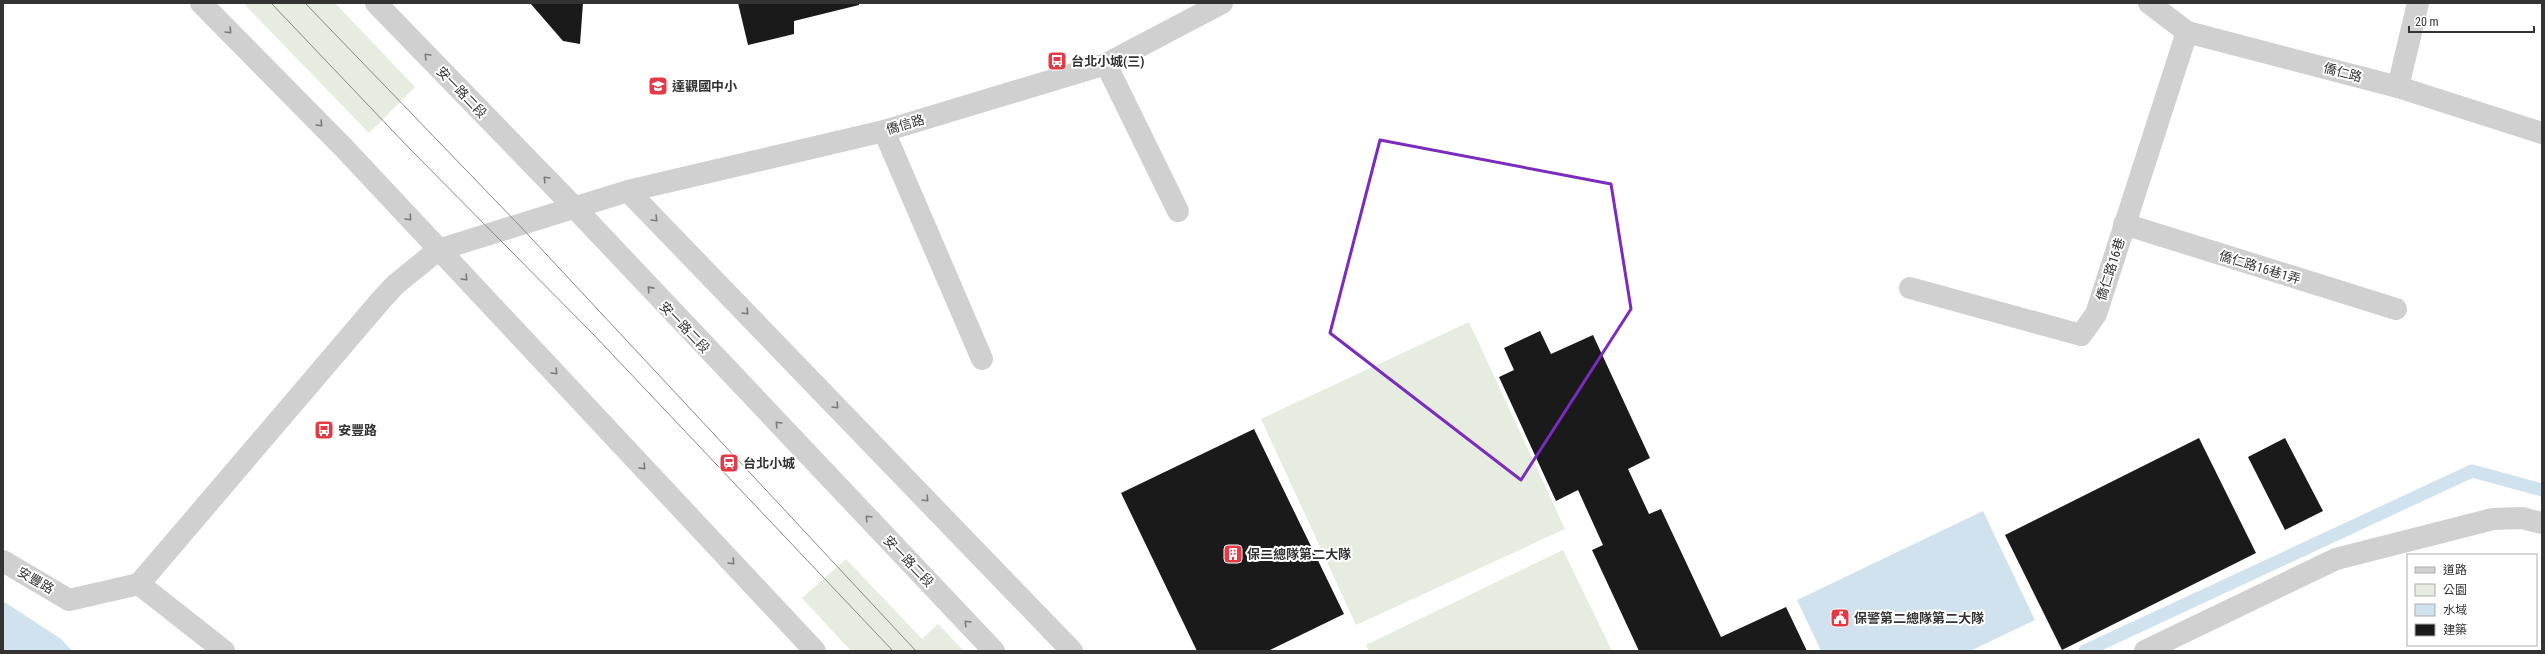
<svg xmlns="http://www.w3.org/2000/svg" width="2545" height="654" font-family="'Roboto Condensed','Noto Sans TC',sans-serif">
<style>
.green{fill:#e6ecdf}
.water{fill:#cfe2ee}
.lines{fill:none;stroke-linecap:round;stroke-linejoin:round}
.stream{stroke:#cfe2ee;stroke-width:13}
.building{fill:#1a1a1a}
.minor{stroke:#d0d0d0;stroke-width:22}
.tram{stroke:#888;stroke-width:1}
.oneway{stroke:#7a7a7a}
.marked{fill:none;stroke:#7b2cbf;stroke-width:3;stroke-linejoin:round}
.labels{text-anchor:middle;stroke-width:4;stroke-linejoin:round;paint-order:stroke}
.poi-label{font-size:13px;font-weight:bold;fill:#333;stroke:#fff;text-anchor:start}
.street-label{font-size:13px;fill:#333;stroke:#fff}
</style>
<rect width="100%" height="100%" fill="#fff"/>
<g class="green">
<polygon points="243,3 335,3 415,87 369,133"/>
<polygon points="1469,322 1565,529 1356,625 1261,419"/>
<polygon points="1563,550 1612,651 1369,651 1366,645"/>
<polygon points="846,559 922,639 938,624 964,651 851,651 802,598"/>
</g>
<g class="water">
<polygon points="1983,511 2035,620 1970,651 1821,651 1797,600"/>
<polygon points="3,601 61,639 72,651 3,651"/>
</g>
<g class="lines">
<polyline class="stream" points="2085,651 2472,471 2542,490"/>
</g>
<g class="building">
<polygon points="530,3 583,3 580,44 563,41"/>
<polygon points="738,3 859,3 859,5 794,21 794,34 748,45"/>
<polygon points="1540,331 1551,354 1593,335 1650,458 1628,469 1649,514 1661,509 1721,637 1786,607 1807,651 1639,651 1592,550 1603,545 1578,490 1556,501 1499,377 1514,370 1504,348"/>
<polygon points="1254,429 1344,614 1268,651 1197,651 1121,493"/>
<polygon points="2199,438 2256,553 2062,650 2005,535"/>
<polygon points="2285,438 2323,511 2285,530 2248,457"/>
</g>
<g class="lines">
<g class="minor">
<polyline points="201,3 344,148 815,651"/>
<polyline points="376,3 574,207 994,651"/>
<polyline points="2149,3 2187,32 2398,87 2542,133"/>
<polyline points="1106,64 1178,211"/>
<polyline points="2398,87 2418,3"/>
<polyline points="884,131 982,359"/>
<polyline points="628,191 1072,651"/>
<polyline points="2124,224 2396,309"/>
<polyline points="1910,288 2081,335 2096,314 2187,32"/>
<polyline points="3,561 69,600 139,584 382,299 395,285 438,250 628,191 884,131 1106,64 1222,3"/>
<polyline points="139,584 224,651"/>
<polyline points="2145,651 2336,559 2493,519 2522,518 2542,523"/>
</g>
<g class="tram">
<polyline points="271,3 409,148 593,334 893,651"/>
<polyline points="305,3 519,225 916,651"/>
</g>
</g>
<defs><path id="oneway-chevron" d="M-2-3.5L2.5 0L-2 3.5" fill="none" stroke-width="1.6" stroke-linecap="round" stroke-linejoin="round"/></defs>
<g class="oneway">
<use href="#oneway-chevron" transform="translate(229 31) rotate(46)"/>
<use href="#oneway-chevron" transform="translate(427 56) rotate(-134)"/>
<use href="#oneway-chevron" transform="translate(320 124) rotate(46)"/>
<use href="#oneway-chevron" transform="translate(546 179) rotate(-134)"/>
<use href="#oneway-chevron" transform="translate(409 218) rotate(47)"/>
<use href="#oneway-chevron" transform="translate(655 219) rotate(46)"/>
<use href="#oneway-chevron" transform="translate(465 278) rotate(47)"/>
<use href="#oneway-chevron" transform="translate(650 289) rotate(-132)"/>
<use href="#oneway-chevron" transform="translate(746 312) rotate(46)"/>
<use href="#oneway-chevron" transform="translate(555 372) rotate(47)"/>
<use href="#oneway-chevron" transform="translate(836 406) rotate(46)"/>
<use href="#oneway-chevron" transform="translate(778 424) rotate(-134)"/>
<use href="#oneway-chevron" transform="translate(643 467) rotate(47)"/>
<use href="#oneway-chevron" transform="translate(926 499) rotate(46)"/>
<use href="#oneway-chevron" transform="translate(868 518) rotate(-134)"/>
<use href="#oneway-chevron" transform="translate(732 562) rotate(47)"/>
<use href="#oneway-chevron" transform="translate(967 623) rotate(-134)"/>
</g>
<path class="marked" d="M 1380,140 L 1611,184 L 1631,309 L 1521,480 L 1330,333 Z"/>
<defs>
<g id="bus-square" transform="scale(1)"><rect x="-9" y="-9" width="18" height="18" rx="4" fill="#e63946" stroke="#fff"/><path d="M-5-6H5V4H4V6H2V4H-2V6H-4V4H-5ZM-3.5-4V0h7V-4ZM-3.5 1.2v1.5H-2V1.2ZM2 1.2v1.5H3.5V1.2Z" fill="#fff"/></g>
<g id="school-square" transform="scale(1)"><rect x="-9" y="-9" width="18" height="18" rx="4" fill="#e63946" stroke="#fff"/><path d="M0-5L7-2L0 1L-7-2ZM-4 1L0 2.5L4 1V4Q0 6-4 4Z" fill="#fff"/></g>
<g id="station-square" transform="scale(1)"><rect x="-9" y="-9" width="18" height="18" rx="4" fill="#e63946" stroke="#fff"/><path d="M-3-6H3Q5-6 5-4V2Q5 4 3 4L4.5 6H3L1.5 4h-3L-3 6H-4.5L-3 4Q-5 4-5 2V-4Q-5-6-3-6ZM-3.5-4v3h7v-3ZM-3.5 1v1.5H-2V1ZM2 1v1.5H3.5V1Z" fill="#fff"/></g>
<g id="building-square" transform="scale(1)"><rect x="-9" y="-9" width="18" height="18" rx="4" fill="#e63946" stroke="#fff"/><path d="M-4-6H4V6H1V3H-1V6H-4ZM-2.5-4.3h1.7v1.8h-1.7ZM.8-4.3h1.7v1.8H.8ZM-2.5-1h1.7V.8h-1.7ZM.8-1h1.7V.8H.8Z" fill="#fff"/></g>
<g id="civic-square" transform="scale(1)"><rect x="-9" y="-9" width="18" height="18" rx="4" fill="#e63946" stroke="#fff"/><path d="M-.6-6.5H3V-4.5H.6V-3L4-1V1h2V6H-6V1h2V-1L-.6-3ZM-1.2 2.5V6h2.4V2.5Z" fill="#fff"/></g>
</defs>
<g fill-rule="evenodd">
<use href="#bus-square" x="1057" y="61"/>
<use href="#school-square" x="658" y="86"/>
<use href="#bus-square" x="324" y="430"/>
<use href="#station-square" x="729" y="463"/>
<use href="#building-square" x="1233" y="554"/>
<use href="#civic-square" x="1840" y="618"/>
</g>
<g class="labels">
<g class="poi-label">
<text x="1071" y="66">台北小城(三)</text>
<text x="672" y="91">達觀國中小</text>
<text x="338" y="435">安豐路</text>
<text x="743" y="468">台北小城</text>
<text x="1247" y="559">保二總隊第二大隊</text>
<text x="1854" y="623">保警第二總隊第二大隊</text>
</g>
<g class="street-label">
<text transform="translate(2343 72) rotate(15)" y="5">僑仁路</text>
<text transform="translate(462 92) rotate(46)" y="5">安一路二段</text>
<text transform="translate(905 124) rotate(-16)" y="5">僑信路</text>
<text transform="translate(2260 267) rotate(17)" y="5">僑仁路16巷1弄</text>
<text transform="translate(2110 269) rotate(-72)" y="5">僑仁路16巷</text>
<text transform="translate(685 327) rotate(46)" y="5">安一路二段</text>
<text transform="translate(909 561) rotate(46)" y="5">安一路二段</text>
<text transform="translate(36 580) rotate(30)" y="5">安豐路</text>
</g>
</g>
<rect width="2545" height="654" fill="none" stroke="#333333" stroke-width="8"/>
<rect x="2407" y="554" width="130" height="92" fill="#ffffff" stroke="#adadad"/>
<rect x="2415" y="567" width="20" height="6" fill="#d0d0d0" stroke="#adadad"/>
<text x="2443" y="574" font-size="12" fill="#333333">道路</text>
<rect x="2415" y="584" width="20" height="12" fill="#e6ecdf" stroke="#adadad"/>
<text x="2443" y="594" font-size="12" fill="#333333">公園</text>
<rect x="2415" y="604" width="20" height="12" fill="#cfe2ee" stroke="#adadad"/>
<text x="2443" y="614" font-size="12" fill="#333333">水域</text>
<rect x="2415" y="624" width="20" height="12" fill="#1a1a1a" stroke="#adadad"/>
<text x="2443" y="634" font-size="12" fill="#333333">建築</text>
<path d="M2409 26v6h125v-6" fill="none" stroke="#333333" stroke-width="2"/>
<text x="2415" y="26" font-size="12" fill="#333333" stroke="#ffffff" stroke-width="3" paint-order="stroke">20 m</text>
</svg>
